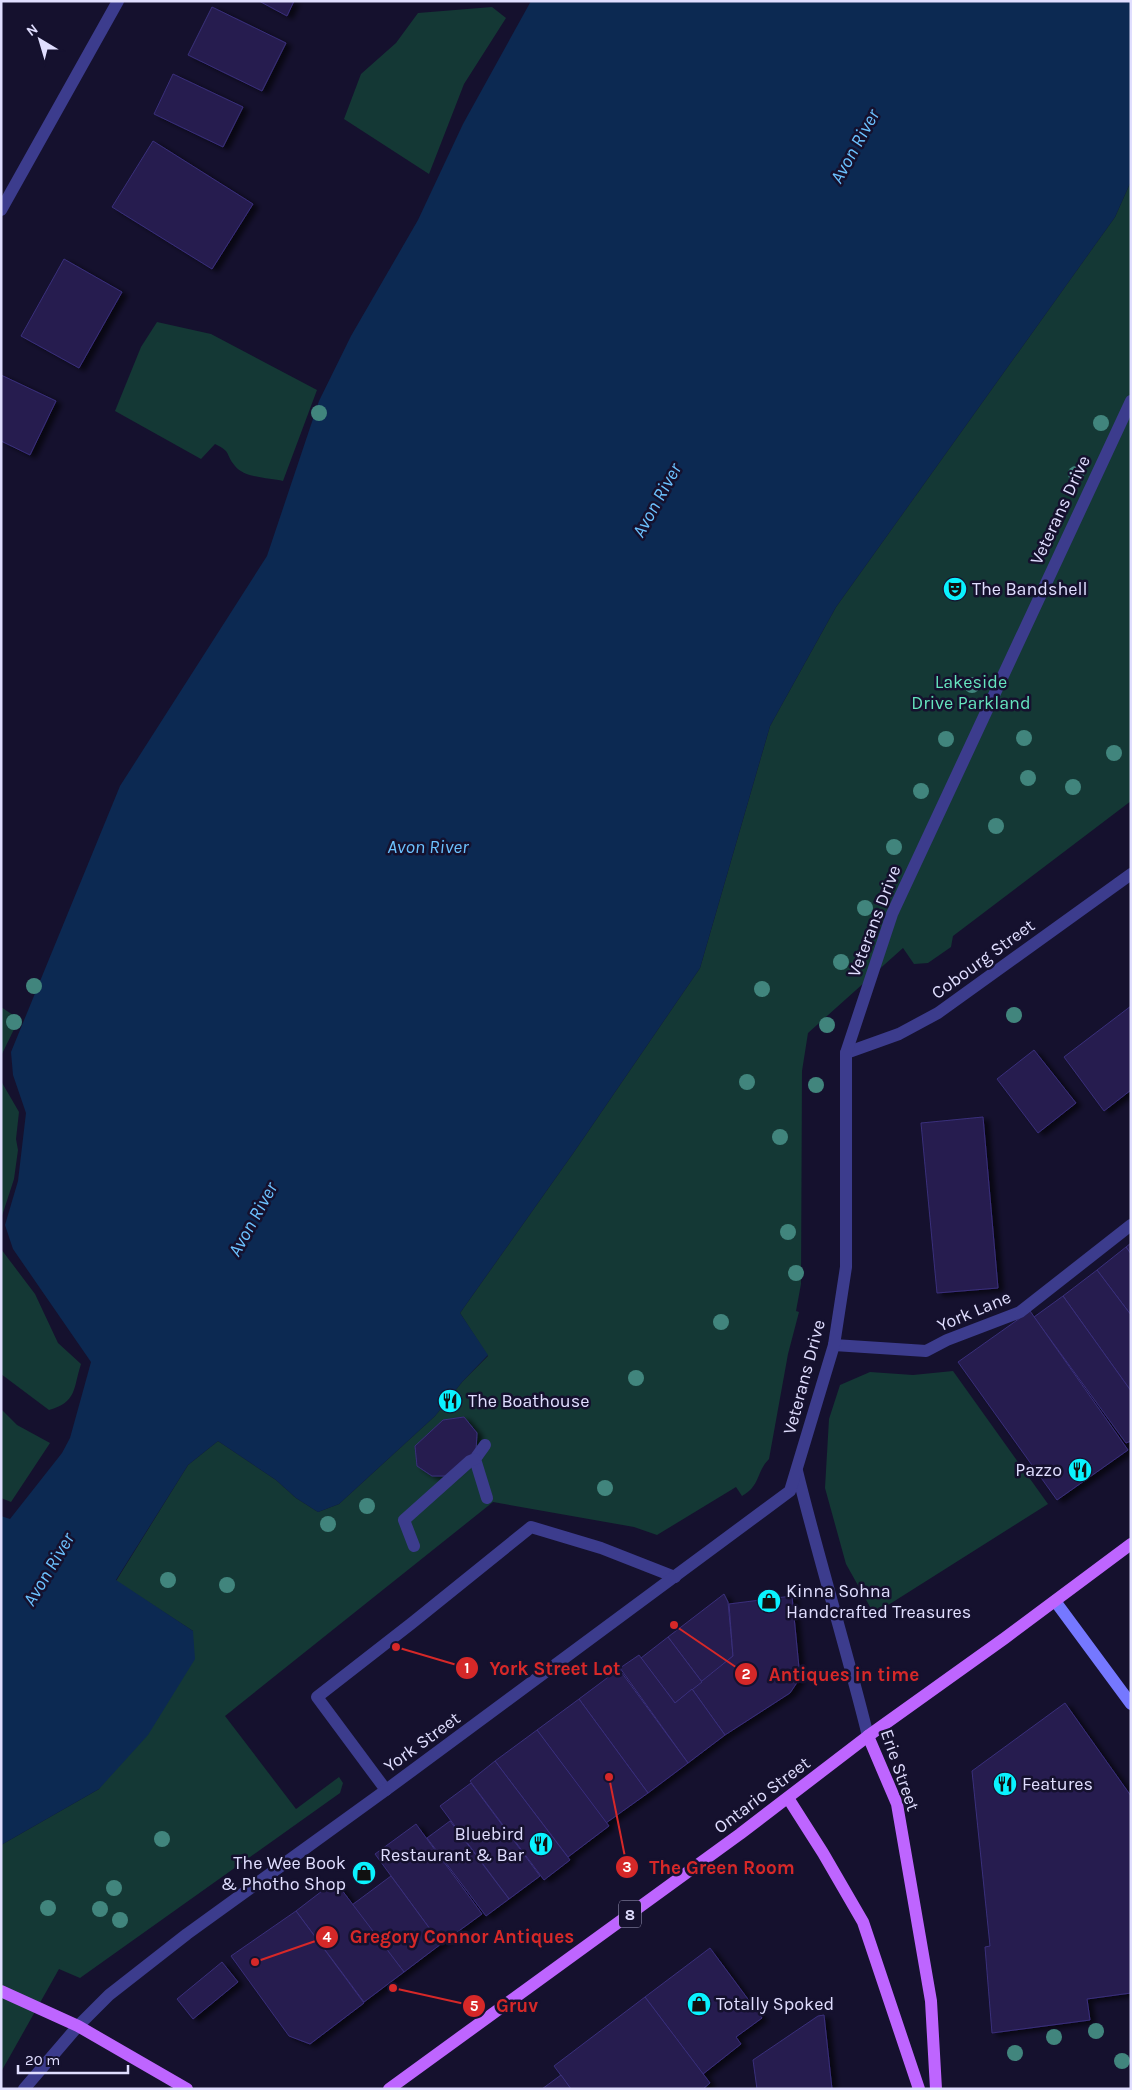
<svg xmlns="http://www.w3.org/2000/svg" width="1132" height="2090" font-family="Karla,sans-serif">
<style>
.green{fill:#143835}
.water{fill:#0c2952}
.building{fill:#251d4f;stroke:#3a2f7b;filter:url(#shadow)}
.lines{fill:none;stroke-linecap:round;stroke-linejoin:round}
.service{stroke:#3c3c8d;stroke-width:12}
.pedestrian{stroke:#3c3c8d;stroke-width:12}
.minor{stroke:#3c3c8d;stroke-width:12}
.secondary{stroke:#7578ff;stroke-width:12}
.primary{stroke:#be65ff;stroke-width:12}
.tree{fill:#41857d}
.labels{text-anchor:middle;stroke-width:5;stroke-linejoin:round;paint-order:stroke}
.shield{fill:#15112e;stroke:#a3a0c0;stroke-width:1}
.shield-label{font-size:16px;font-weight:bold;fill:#e0deff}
.street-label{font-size:18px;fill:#e0deff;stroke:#15112e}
.poi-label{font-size:18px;fill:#e0deff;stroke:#15112e;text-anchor:start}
.park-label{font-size:18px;fill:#65e4be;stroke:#15112e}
.water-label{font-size:19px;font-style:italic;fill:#6cc2ff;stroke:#15112e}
.leader{fill:none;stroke:#d62828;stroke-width:2}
.callout-dot{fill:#d62828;stroke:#15112e;stroke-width:2}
.mark-label{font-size:15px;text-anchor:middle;font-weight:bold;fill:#fff}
.callout-label{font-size:19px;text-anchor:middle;font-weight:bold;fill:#d62828;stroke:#15112e;stroke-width:5;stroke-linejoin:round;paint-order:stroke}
</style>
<defs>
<filter id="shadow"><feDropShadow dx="5.5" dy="3" stdDeviation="2.5" flood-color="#0009"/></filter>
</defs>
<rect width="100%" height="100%" fill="#15112e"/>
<g class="green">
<polygon points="492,7 506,18 464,84 429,174 344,119 361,74 396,43 418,13"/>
<path d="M 1131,181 L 1131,801 L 953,936 L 951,947 L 928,963 L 914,964 L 903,948 L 808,1033 L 802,1071 L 801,1284 L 796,1311 L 799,1312 L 788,1354 L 769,1459 C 756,1472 761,1485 742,1496 L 736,1487 L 657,1535 L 634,1527 L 493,1502 L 225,1716 L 296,1809 L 339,1777 L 343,1783 L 340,1793 L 80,1978 L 59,1969 L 1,2072 L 1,1845 L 99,1789 L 193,1631 L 116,1581 L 188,1465 L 218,1441 L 276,1480 L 296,1498 L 318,1512 L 339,1504 L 435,1416 L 462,1382 L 488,1356 L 460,1313 L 574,1152 L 700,968 L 770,726 L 836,607 L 1115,217 Z"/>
<path d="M 157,322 L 211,334 L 317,390 L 283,481 C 270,478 244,478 235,466 C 225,454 232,452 215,444 L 201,459 L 115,411 L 141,347 Z"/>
<polygon points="1,1007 19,1019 1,1056"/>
<polygon points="1,1081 19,1112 16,1139 18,1150 14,1179 1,1219"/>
<path d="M 1,1249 L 35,1294 L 58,1343 L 81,1364 C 73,1389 77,1402 49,1410 L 1,1374 Z"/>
<polygon points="953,1371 1048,1504 874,1614 846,1564 825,1488 829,1419 840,1385 870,1372 913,1375"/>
<polygon points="1,1409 17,1425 50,1443 11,1502 1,1498"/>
</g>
<polygon class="water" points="531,1 1131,1 1131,181 1115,217 836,607 770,726 700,968 574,1152 460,1313 488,1355 462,1382 435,1416 339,1504 318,1512 296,1498 276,1480 218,1441 188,1465 116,1580 193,1631 195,1659 148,1735 99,1789 1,1845 1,1516 10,1519 62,1453 70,1438 91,1362 13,1249 5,1225 18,1181 26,1113 13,1075 11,1052 120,786 267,556 319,401 351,336 418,220 463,124"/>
<g class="building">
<polygon points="259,1 294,1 287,16"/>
<polygon points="212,7 286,43 262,91 188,55"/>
<polygon points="173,74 243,107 223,147 154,114"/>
<polygon points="153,141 253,204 212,269 112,207"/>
<polygon points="64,259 122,292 79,368 21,336"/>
<polygon points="1,375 56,401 30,455 1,441"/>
<polygon points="1131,1006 1131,1090 1104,1111 1064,1057"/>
<polygon points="1034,1050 1076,1103 1038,1133 997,1079"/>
<polygon points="983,1117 998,1288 937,1293 921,1123"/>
<polygon points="1131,1243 1131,1254 1126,1247"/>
<polygon points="1126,1247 1131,1254 1131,1315 1097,1270"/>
<polygon points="1097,1270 1131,1315 1131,1391 1063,1296"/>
<polygon points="1063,1296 1131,1391 1131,1441 1126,1443 1034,1317"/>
<polygon points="1030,1311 1128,1450 1057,1500 958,1362"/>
<polygon points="464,1417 477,1433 476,1451 448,1476 432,1476 417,1466 415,1446 443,1420"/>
<polygon points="724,1594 728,1602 733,1656 702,1682 668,1637"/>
<polygon points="792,1596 800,1678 790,1693 725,1735 692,1689 733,1656 729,1604"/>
<polygon points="668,1637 702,1682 675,1703 641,1658"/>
<polygon points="639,1655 675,1703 692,1689 725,1735 688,1763 620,1668"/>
<polygon points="619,1669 688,1763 648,1793 579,1699"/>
<polygon points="579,1699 648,1793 606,1823 537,1730"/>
<polygon points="1065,1703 1131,1796 1131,1993 1087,1999 1090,2020 992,2033 985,1947 990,1946 972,1771"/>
<polygon points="537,1730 609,1826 568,1857 495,1761"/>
<polygon points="495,1761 570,1860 544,1880 470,1781"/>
<polygon points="471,1783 540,1876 509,1899 440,1806"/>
<polygon points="450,1821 509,1899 486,1916 427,1838"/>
<polygon points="416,1824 482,1914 441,1944 375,1854"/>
<polygon points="391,1876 441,1944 404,1972 352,1905"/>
<polygon points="335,1881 404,1972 364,2002 296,1911"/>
<polygon points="296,1911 364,2003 310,2044 289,2036 231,1956"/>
<polygon points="710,1948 762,2018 736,2037 741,2044 703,2074 645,1997"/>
<polygon points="222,1962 238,1982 193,2019 177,1999"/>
<polygon points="645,1997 710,2083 703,2089 571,2089 554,2066"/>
<polygon points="824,2015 832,2089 757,2089 753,2060 818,2016"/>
<polygon points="561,2075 571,2089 542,2089"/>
</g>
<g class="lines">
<g class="service">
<polyline points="834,1345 926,1351 947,1340 1020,1312 1131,1225"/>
<polyline points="386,1790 317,1697 412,1623 531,1527 601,1548 675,1577"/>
<polyline points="24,2089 78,2026"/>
</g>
<g class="pedestrian">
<polyline points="485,1445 475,1459 487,1498"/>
<polyline points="414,1546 404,1520 470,1461 475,1459"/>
</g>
<g class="minor">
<polyline points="1,210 118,1"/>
<polyline points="846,1053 899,1034 938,1013 1131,874"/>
<path d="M 797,1471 C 819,1560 846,1647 868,1736"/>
<polyline points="78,2026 109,1995 187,1934 386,1790 790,1491 834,1345 846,1267 846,1053 892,914 1131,401"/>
</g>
<polyline class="secondary" points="1055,1601 1131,1704"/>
<g class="primary">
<polyline points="868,1736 897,1804 931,2001 936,2089"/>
<polyline points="788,1798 823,1853 863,1922 919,2089"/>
<polyline points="1,1991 78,2026 187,2089"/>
<polyline points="389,2089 740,1834 868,1736 1005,1638 1131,1544"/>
</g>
</g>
<g class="tree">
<circle cx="319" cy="413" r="8"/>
<circle cx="1101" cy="423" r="8"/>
<circle cx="1076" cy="474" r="8"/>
<circle cx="972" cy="685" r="8"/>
<circle cx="1024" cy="738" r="8"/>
<circle cx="946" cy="739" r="8"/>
<circle cx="1114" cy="753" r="8"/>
<circle cx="1028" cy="778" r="8"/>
<circle cx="1073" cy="787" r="8"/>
<circle cx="921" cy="791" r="8"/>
<circle cx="996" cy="826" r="8"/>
<circle cx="894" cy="847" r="8"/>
<circle cx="865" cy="908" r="8"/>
<circle cx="841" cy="962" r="8"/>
<circle cx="34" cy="986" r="8"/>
<circle cx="762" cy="989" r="8"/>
<circle cx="1014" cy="1015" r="8"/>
<circle cx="14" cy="1022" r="8"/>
<circle cx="827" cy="1025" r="8"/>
<circle cx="747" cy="1082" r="8"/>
<circle cx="816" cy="1085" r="8"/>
<circle cx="780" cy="1137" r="8"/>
<circle cx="788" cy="1232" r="8"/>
<circle cx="796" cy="1273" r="8"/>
<circle cx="721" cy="1322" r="8"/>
<circle cx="636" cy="1378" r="8"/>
<circle cx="605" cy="1488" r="8"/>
<circle cx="367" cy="1506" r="8"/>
<circle cx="328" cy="1524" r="8"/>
<circle cx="168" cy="1580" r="8"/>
<circle cx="227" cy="1585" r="8"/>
<circle cx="162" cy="1839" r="8"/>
<circle cx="114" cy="1888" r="8"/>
<circle cx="48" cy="1908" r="8"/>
<circle cx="100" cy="1909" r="8"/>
<circle cx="120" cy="1920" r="8"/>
<circle cx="1096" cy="2031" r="8"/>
<circle cx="1054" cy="2037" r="8"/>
<circle cx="1015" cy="2053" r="8"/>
<circle cx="1122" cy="2061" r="8"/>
</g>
<defs>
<g id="theatre-disc" transform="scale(1.25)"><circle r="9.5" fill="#0af2ff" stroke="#15112e"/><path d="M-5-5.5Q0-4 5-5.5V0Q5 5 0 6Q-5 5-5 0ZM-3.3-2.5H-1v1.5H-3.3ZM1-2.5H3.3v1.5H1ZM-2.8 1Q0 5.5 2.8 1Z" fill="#111"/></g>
<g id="restaurant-disc" transform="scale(1.25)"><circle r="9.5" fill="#0af2ff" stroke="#15112e"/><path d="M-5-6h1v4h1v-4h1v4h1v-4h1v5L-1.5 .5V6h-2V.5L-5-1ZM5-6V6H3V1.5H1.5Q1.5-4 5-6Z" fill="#111"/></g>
<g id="shop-disc" transform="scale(1.25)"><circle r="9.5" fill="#0af2ff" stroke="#15112e"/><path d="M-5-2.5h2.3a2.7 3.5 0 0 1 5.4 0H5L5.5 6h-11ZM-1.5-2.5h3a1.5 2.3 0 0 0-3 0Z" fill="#111"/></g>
</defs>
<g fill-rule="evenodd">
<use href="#theatre-disc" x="955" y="589"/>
<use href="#restaurant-disc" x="450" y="1401"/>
<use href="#restaurant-disc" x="1080" y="1470"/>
<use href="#shop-disc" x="769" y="1601"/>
<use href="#restaurant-disc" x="1005" y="1784"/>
<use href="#restaurant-disc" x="541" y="1844"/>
<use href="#shop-disc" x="364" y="1873"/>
<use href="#shop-disc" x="699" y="2004"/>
</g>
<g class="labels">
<rect class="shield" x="619" y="1900.5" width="22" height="27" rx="4"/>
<g class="shield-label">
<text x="630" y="1920">8</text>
</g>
<g class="street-label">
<text transform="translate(1060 510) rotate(-65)" y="6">Veterans Drive</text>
<text transform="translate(874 921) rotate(-69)" y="6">Veterans Drive</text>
<text transform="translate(983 959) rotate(-36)" y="6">Cobourg Street</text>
<text transform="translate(974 1311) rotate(-23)" y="6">York Lane</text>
<text transform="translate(804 1377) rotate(-75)" y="6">Veterans Drive</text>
<text transform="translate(422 1742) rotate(-36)" y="6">York Street</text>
<text transform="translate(900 1770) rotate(71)" y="6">Erie Street</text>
<text transform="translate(762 1795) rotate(-37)" y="6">Ontario Street</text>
</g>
<g class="poi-label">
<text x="972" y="595">The Bandshell</text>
<text x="468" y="1407">The Boathouse</text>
<text x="1062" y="1476" text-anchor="end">Pazzo</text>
<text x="786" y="1597">Kinna Sohna<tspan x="786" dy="21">Handcrafted Treasures</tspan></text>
<text x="1022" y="1790">Features</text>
<text x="524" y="1840" text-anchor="end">Bluebird<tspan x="524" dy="21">Restaurant &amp; Bar</tspan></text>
<text x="346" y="1869" text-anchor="end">The Wee Book<tspan x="346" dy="21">&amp; Photho Shop</tspan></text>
<text x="716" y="2010">Totally Spoked</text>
</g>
<g class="park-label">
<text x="971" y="688">Lakeside<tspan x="971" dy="21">Drive Parkland</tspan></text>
</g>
<g class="water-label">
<text transform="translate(854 146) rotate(-61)" y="7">Avon River</text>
<text transform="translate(656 500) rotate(-61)" y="7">Avon River</text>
<text x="428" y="853">Avon River</text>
<text transform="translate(252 1219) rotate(-61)" y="7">Avon River</text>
<text transform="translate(48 1569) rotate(-59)" y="7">Avon River</text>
</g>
</g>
<path class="leader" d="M396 1647L467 1668M674 1625L746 1674M609 1777L627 1867M255 1962L327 1937M393 1988L474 2006"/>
<g class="callout-dot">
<circle cx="396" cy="1647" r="5"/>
<circle cx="674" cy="1625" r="5"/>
<circle cx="609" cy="1777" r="5"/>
<circle cx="255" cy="1962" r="5"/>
<circle cx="393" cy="1988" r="5"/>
<circle cx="467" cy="1668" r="12"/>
<circle cx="746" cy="1674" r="12"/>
<circle cx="627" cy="1867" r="12"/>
<circle cx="327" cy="1937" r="12"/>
<circle cx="474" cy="2006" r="12"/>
</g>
<g class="mark-label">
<text x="467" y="1673">1</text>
<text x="746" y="1679">2</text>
<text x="627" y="1872">3</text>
<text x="327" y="1942">4</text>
<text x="474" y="2011">5</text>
</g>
<g class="callout-label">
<text x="555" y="1675">York Street Lot</text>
<text x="844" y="1681">Antiques in time</text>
<text x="722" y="1874">The Green Room</text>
<text x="462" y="1943">Gregory Connor Antiques</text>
<text x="517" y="2012">Gruv</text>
</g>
<rect width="1132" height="2090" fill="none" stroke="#e0deff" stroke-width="5"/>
<g transform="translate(40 40) rotate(322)" stroke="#15112e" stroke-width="4" paint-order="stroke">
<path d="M0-4L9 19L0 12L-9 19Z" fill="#e0deff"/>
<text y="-8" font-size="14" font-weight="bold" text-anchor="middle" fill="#e0deff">N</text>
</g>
<path d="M18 2065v8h110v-8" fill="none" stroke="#e0deff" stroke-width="2.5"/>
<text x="25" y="2065" font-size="15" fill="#e0deff" stroke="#15112e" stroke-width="4" paint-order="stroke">20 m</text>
</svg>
